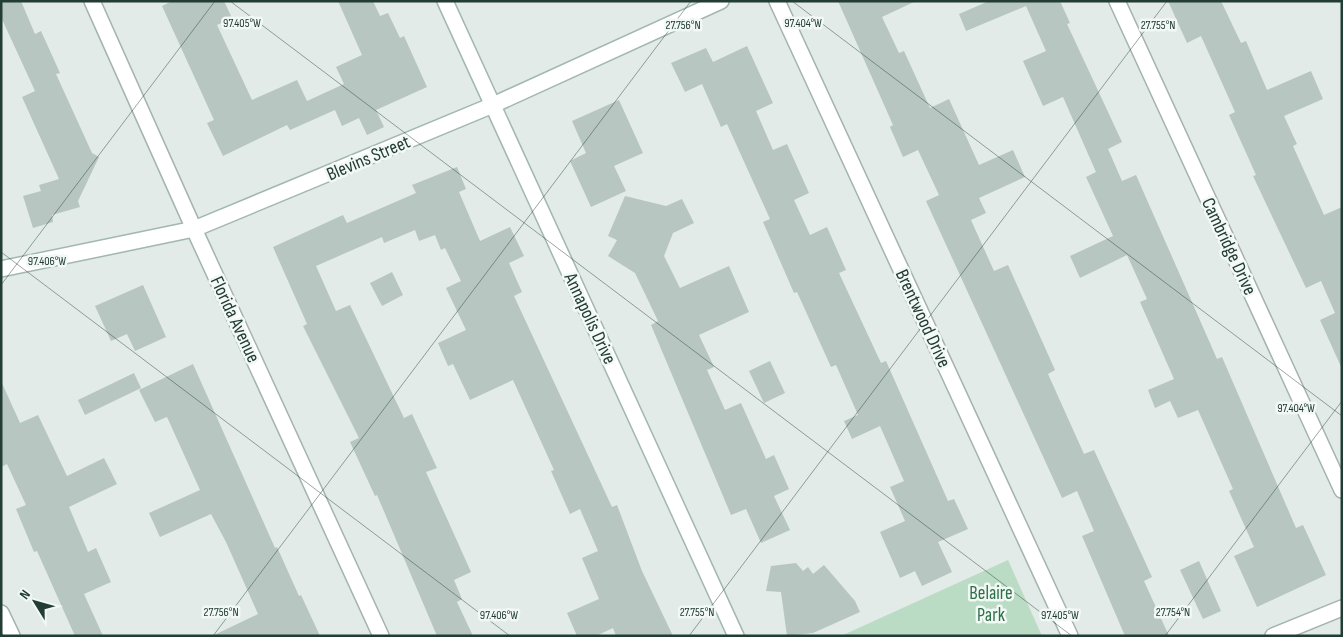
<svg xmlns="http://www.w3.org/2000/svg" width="1343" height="637" font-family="'Sofia Sans Condensed',sans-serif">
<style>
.green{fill:#bbdcc4}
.building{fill:#b7c6c0}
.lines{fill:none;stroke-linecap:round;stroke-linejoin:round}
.street-casing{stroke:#a5b3ae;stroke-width:18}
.secondary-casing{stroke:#a1b7af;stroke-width:18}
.street{stroke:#fff;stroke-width:15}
.secondary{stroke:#fff;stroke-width:15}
.ticks{fill:none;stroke:#233c35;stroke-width:1;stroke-opacity:0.45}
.labels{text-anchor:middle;stroke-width:5;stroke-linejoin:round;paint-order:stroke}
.street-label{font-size:19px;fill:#233c35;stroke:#f2f8f5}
.park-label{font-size:19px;fill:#2e7148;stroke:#f2f8f5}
.ticks-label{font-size:12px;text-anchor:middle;fill:#233c35;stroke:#f2f8f5;stroke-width:5;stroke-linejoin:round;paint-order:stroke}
</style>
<rect width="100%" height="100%" fill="#e2ebe7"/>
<polygon class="green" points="1008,560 1042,636 841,636"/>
<g class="building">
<polygon points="1,1 21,1 35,34 41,31 60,73 56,74 92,153 99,157 78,201 80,207 52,215 53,222 33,228 23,196 41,191 39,185 59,179 22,97 35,91 1,17"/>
<polygon points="172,1 224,1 232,18 217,25 252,100 297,80 307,101 344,84 336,67 362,55 338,1 373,1 380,16 388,13 400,38 404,36 427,87 376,110 384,127 367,135 359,118 342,126 335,110 290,130 287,125 223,156 207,123 214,120 162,6"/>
<polygon points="838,1 916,1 882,17 899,53 904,51 930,108 949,99 979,165 1013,150 1025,177 979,198 986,213 971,220 994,271 1008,265 1055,370 1048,374 1084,454 1094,450 1152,577 1144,581 1169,636 1125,636 1082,536 1094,531 1077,491 1062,498 926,201 939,195 918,150 903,157 890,127 893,125"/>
<polygon points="989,1 1060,1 1070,23 1067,24 1122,142 1108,149 1122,181 1136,175 1217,359 1222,357 1296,528 1303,525 1326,575 1257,607 1234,556 1254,547 1229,491 1233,489 1198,410 1178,418 1170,401 1155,408 1148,390 1174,379 1140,302 1147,299 1127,255 1080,278 1070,256 1113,236 1086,177 1096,172 1063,97 1043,106 1023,61 1046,51 1026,6 966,31 959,14"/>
<polygon points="1168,1 1221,1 1241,43 1246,41 1267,90 1311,71 1323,99 1284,116 1297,144 1293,146 1324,215 1342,207 1342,369 1320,320 1335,313 1321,281 1306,288 1253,176 1256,175 1229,115 1235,112 1201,36 1187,43"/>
<polygon points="747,46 773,103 756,111 773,150 787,144 809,193 794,200 810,235 827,227 846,270 839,273 881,363 886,361 948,501 954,499 968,529 938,542 952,572 922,586 915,571 900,578 880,532 905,521 890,487 904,481 880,426 852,439 844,421 858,415 836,365 831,367 797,292 794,293 763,222 770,219 727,124 721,127 702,84 685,92 671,63 706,48 713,62"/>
<polygon points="619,100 643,153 614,166 626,191 591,207 570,161 586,153 572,121"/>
<polygon points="457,167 466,189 459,192 480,241 510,227 524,256 509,263 522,292 514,296 612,507 617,505 642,571 673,636 616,636 613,628 596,636 577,636 567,613 599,599 582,558 598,551 580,509 570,514 551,471 554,470 513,380 470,400 453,364 448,366 438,343 466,330 446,288 461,281 445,248 441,250 435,235 419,241 415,230 384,243 382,237 316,266 336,311 350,305 404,418 412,414 437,468 426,472 471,572 454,580 462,599 457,602 473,636 437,636 377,495 375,496 350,442 359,438 303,326 307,324 273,247 343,215 347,223 416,193 412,185"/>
<polygon points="625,196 666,206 682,199 694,223 673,233 664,256 680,288 729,266 749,312 699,335 714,367 707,370 725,410 741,403 766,459 774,455 789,489 774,496 790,530 761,543 746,509 731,515 651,325 658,321 635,273 608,256 617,240 608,236"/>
<polygon points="392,272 403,295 382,306 370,283"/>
<polygon points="143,285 166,337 135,351 127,334 111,341 95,306"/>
<polygon points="770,361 785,393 764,403 749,371"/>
<polygon points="193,364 275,548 277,547 299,596 301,595 320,636 212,636 258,614 226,542 211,514 160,537 149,513 200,490 167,417 155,422 139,390"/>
<polygon points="134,373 141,388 85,415 78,400"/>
<polygon points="1,381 20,423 38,415 67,476 104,458 117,484 69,507 88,552 96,548 111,582 84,594 103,636 75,636 37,551 34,552 16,509 26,505 7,464 1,467"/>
<polygon points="1199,561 1221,611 1203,619 1180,570"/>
<polygon points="796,563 803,571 808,567 813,574 824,565 855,601 860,612 813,633 787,636 781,592 766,591 771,566"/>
</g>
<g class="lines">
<g class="street-casing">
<g id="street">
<polyline points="92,1 194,229 381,636"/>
<polyline points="777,1 1070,636"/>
<polyline points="1117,1 1342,490"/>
<polyline points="1,613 12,636"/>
<polyline points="1273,636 1342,608"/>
</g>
</g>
<g class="secondary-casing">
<g id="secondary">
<polyline points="445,1 736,636"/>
<polyline points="1,269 194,229 493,105 721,1"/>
</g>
</g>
<use href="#street" class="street"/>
<use href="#secondary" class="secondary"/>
</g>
<path class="ticks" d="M 230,1 L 1072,636M 792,1 L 1342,416M 1,252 L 510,636M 1,285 L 215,1M 213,636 L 691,1M 689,636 L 1167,1M 1165,636 L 1342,401"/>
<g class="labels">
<g class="street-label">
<text transform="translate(368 157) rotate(-23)" y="7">Blevins Street</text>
<text transform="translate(1230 246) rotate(65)" y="7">Cambridge Drive</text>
<text transform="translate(591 318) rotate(65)" y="7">Annapolis Drive</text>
<text transform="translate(924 318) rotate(65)" y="7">Brentwood Drive</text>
<text transform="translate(236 319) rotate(65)" y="7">Florida Avenue</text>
</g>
<g class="park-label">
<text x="991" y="599">Belaire<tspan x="991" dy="22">Park</tspan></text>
</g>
</g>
<g class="ticks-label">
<text x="242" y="27">97.405°W</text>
<text x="803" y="27">97.404°W</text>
<text x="683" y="29">27.756°N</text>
<text x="1158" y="29">27.755°N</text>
<text x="47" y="265">97.406°W</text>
<text x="1296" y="412">97.404°W</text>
<text x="221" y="616">27.756°N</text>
<text x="697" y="616">27.755°N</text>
<text x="1173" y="616">27.754°N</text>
<text x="499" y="619">97.406°W</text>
<text x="1060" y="619">97.405°W</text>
</g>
<rect width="1343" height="637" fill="none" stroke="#233c35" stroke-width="5"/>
<g transform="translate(35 602) rotate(307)" stroke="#f2f8f5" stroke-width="4" paint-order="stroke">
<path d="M0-4L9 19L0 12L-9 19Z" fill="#233c35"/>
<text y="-8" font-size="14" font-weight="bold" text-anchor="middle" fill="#233c35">N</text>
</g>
</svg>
